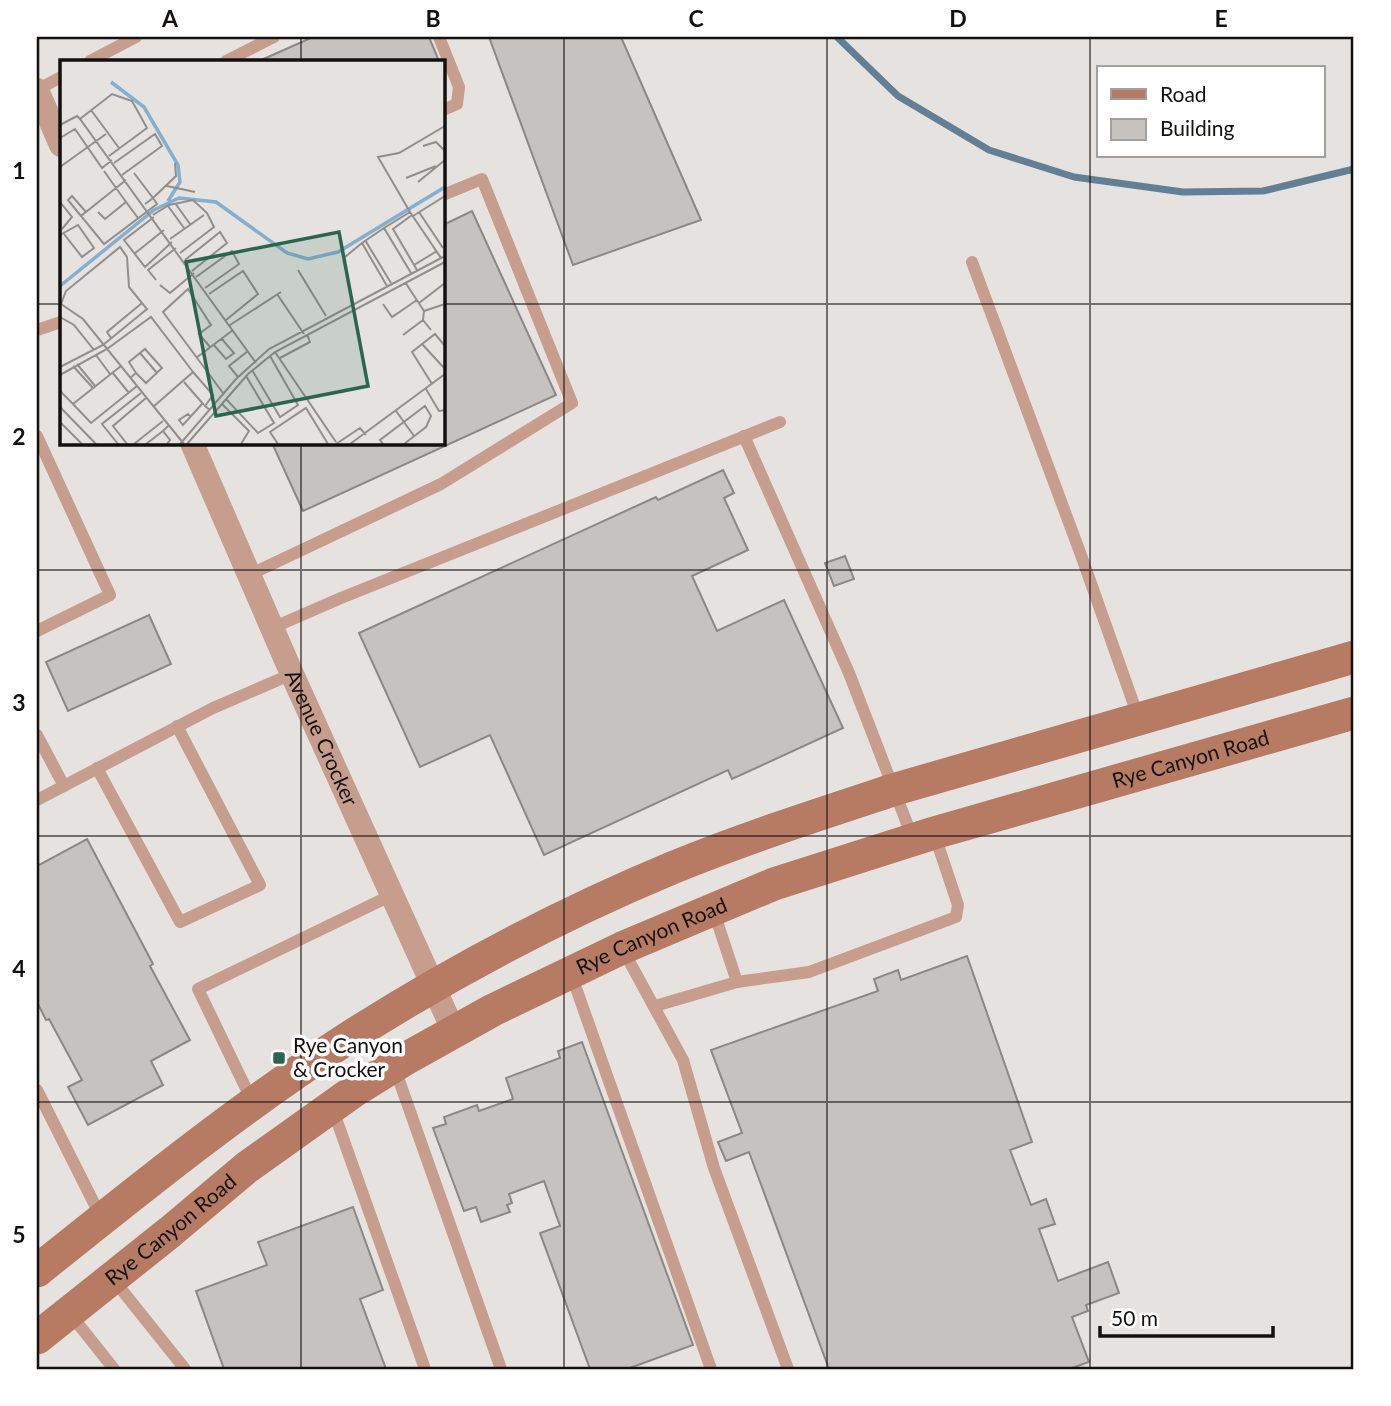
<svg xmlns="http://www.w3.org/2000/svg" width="1391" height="1406" font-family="Lato,sans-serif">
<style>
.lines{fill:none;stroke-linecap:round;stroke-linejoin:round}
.stream{stroke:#637f95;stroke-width:7}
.building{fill:#c5c2c0;stroke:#8a8885;stroke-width:2}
.lane{stroke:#c79d8d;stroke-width:12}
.street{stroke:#c79d8d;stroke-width:24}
.secondary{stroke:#b77a62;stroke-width:33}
.grid{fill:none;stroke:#121110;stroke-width:2;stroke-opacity:0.55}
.poi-dot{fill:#2b654f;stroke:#fff;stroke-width:2.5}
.labels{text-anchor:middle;stroke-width:7;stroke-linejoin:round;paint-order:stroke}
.street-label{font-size:21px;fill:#121110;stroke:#fff}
.poi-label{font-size:21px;fill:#121110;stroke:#fff;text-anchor:start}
.inset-river{fill:none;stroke:#86aece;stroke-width:3.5}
.inset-road{fill:none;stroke:#918e8c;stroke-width:2}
.view{fill:#2b654f;fill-opacity:0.15;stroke:#2b654f;stroke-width:3.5}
.inset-edge{fill:none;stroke:#121110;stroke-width:3.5}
.neatline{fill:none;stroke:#121110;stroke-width:2.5}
.grid-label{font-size:23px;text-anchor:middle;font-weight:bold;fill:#121110}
</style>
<rect width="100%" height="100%" fill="#e5e2df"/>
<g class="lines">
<polyline class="stream" points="837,37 898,96 989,150 1074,177 1183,192 1263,191 1354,169"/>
</g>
<g class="building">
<polygon points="313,37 429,37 439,61 259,61"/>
<polygon points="489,37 621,37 701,220 573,265"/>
<polygon points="472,211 556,395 303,511 272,443 443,443 443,225"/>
<polygon points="723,470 734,493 724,498 748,550 692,576 717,631 784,600 843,728 732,779 728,770 544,855 490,735 420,767 359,633 656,497 658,500"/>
<polygon points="845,556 854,579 834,586 825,563"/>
<polygon points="149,615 171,664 68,711 46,662"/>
<polygon points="87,839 153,964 150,966 190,1040 151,1061 163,1085 88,1125 68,1087 82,1080 49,1019 46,1020 37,1002 37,866"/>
<polygon points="967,956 1032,1142 1010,1150 1031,1205 1046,1199 1055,1224 1039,1229 1058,1281 1108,1262 1119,1293 1086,1305 1088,1311 1072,1317 1089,1362 1069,1369 829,1369 749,1152 726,1161 718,1142 742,1133 711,1050 878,991 874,979 898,970 901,980"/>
<polygon points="582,1042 693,1345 627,1369 590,1369 540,1233 560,1226 544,1181 509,1194 512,1203 507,1205 510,1212 481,1222 476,1207 464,1211 433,1128 446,1124 444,1117 477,1105 479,1111 513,1099 506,1078 560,1058 558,1051"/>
<polygon points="353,1207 383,1290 360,1299 386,1369 224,1369 196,1291 267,1265 258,1242"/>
</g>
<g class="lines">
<g class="lane">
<polyline points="439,37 459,87 457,104 443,110"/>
<polyline points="90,61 136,37"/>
<polyline points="226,61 274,37"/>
<polyline points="37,90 61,77"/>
<polyline points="972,262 1081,555 1139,719"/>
<polyline points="37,330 61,322"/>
<polyline points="37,436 110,595 37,631"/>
<polyline points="744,436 849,673 913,839"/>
<polyline points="249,575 441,484 572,403 482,179 443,195"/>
<polyline points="272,628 341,598 780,422"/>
<polyline points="37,735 64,786"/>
<polyline points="97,768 180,922 260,885 177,726"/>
<polyline points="37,800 213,708 292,674"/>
<polyline points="714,912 737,982"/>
<polyline points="622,948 683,1060 714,1168 788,1369"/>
<polyline points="571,974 711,1369"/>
<polyline points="655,1006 737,982 809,972 956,917 958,905 934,833"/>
<polyline points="394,1066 501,1369"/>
<polyline points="37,1090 102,1219"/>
<polyline points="253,1103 198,989 392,895"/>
<polyline points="333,1110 425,1369"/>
<polyline points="113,1279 185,1369"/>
<polyline points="71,1315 114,1369"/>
</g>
<g class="street">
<polyline points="37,90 61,145"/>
<path id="s1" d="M 192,443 L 292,674 L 454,1032"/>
</g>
<g class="secondary">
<path d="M 37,1271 C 137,1191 237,1110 345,1040 C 448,974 559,915 672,868 C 745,838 820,814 896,789 L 1354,657"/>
<path id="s2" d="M 37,1338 L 170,1232 L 246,1168 L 354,1091 L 407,1058 L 493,1010 L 622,948 L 774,884 L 934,833 L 1354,713"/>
</g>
</g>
<path class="grid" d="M 301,37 L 301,61M 564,37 L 564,1369M 827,37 L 827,1369M 1090,37 L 1090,1369M 37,304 L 61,304M 443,304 L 1354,304M 301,443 L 301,1369M 37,570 L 1354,570M 37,836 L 1354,836M 37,1102 L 1354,1102"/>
<rect class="poi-dot" x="272" y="1051" width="14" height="14" rx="3.5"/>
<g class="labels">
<g class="street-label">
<text dy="7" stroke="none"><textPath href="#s1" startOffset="322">Avenue Crocker</textPath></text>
<text dy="7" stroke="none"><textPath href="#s2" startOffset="1306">Rye Canyon Road</textPath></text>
<text dy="7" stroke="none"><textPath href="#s2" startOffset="738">Rye Canyon Road</textPath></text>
<text dy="7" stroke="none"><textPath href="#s2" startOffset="172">Rye Canyon Road</textPath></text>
</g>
<g class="poi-label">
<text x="293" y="1053">Rye Canyon<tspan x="293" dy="24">&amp; Crocker</tspan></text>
</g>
</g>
<g transform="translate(60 60)">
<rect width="385" height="385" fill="#e5e2df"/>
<path class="inset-river" d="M 51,22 L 84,47 L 118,105 L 120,122 L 108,141M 0,226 L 94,150 L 119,138 L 156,142 L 227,193 L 248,199 L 278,192 L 385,127"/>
<path class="inset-road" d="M 31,50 L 59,88M 20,59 L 52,34 L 72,41 L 87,68 L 49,96M 0,65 L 17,56 L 20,59 L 196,303M 0,78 L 15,69 L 42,108 L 52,100M 363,86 L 376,82 L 385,91M 54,103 L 95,74 L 102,86 L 62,115M 0,107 L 46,74M 44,111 L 66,142M 74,113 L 93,138 L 85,144M 346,118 L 376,106M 66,120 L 21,156 L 44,184 L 97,144 L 93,138 L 116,116 L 115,103M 358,122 L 385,100M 107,126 L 135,132M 0,142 L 12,157 L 2,169M 115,143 L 130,164M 108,146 L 124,168M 38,152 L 45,159 L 66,142 L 78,158M 350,152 L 318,97 L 339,93 L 385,66M 359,152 L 383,188M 93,155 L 109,145 L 133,140 L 147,153 L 154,167 L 120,193M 352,155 L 333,169 L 357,210M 21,156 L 8,140 L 12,136 L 26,152M 353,156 L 385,136M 94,157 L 64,180 L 85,207 L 112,182M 324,168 L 302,183 L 327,226M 0,175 L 18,165 L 34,188 L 22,197 L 4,174M 110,179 L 144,155M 305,180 L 331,223M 74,194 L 104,170M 285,197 L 302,183M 125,200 L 160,172 L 167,183 L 132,211M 354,205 L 377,191M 238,210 L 266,256M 351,213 L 324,168 L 350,152 L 381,198M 136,217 L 172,191 L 179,204 L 145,228M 96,220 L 88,210 L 116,188M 345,222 L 364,251M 100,225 L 110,233 L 134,213M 149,234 L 183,211 L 198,234 L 166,260M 217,234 L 244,274M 359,243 L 385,223M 1,244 L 23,259 L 124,384M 323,244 L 332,257 L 357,240M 364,251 L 385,244M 364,251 L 363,260 L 371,270M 0,257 L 14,265 L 34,290M 170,265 L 221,232M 343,275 L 363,260M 51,278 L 47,272 L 82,243M 153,284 L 166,299 L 174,293 L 161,278M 362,284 L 385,309M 150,287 L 139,274 L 151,265 L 128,229 L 103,252 L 163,333M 215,292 L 276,382M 80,293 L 97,313M 36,295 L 50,314M 136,298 L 173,270M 220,298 L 250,282 L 247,274M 17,304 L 35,326M 13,306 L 33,328M 0,307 L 43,285 L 87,249 L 69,227 L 67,197 L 60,187 L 6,231 L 1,244M 192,310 L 220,357 L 238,345 L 210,296M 52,312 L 69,333M 133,312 L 153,335 L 145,346 L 150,350M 0,315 L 47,289 L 91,257 L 133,312 L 93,347M 178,317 L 169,306 L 188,291M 70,318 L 76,313 L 69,302 L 85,289 L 102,308 L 86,323 L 76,313M 124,322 L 144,345M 372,324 L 352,292 L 375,274 L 385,286M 366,329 L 379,351 L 385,350M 0,331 L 13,344 L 61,306M 166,339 L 198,373 L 214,363 L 186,316M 13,344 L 31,363 L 77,326M 162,344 L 189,371 L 181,384M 0,347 L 36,384M 336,351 L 354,376M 131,357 L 128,354 L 119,360 L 123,365 L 142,344M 0,362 L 22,384M 58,384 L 42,364 L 81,333M 67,384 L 53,366 L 86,338M 74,384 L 103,361M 86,384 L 103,371M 107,384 L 110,380 L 103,371 L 108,366M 120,384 L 176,319 L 209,289 L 385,196M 127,384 L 188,314 L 215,292 L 385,202M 218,384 L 210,372 L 246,348 L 268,384M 276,384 L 300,368 L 306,375M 290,384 L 385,314M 323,384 L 320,380 L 365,346 L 371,356 L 366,367 L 344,384"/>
<path class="view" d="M 279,172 L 308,326 L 156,356 L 126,202 Z"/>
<rect width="385" height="385" class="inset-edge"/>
</g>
<rect width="1391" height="1406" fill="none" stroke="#ffffff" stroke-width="77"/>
<rect x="1097" y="66" width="228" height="91" fill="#ffffff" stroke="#a0a09f" stroke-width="2"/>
<rect x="1111" y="89" width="35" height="10" fill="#b77a62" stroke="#a0a09f" stroke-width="2"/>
<text x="1160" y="102" font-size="21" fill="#121110">Road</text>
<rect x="1111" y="119" width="35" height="21" fill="#c5c2c0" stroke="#a0a09f" stroke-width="2"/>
<text x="1160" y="136" font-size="21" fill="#121110">Building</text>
<path d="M1100 1326v10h173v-10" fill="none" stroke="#121110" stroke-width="3.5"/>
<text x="1111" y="1326" font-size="21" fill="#121110" stroke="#ffffff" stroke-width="5" paint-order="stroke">50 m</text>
<rect x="38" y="38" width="1314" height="1330" class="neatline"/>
<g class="grid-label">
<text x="170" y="27">A</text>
<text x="433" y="27">B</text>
<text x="696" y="27">C</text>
<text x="958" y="27">D</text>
<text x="1221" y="27">E</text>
<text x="19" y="179">1</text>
<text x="19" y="445">2</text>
<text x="19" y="711">3</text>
<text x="19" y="977">4</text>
<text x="19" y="1243">5</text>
</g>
</svg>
